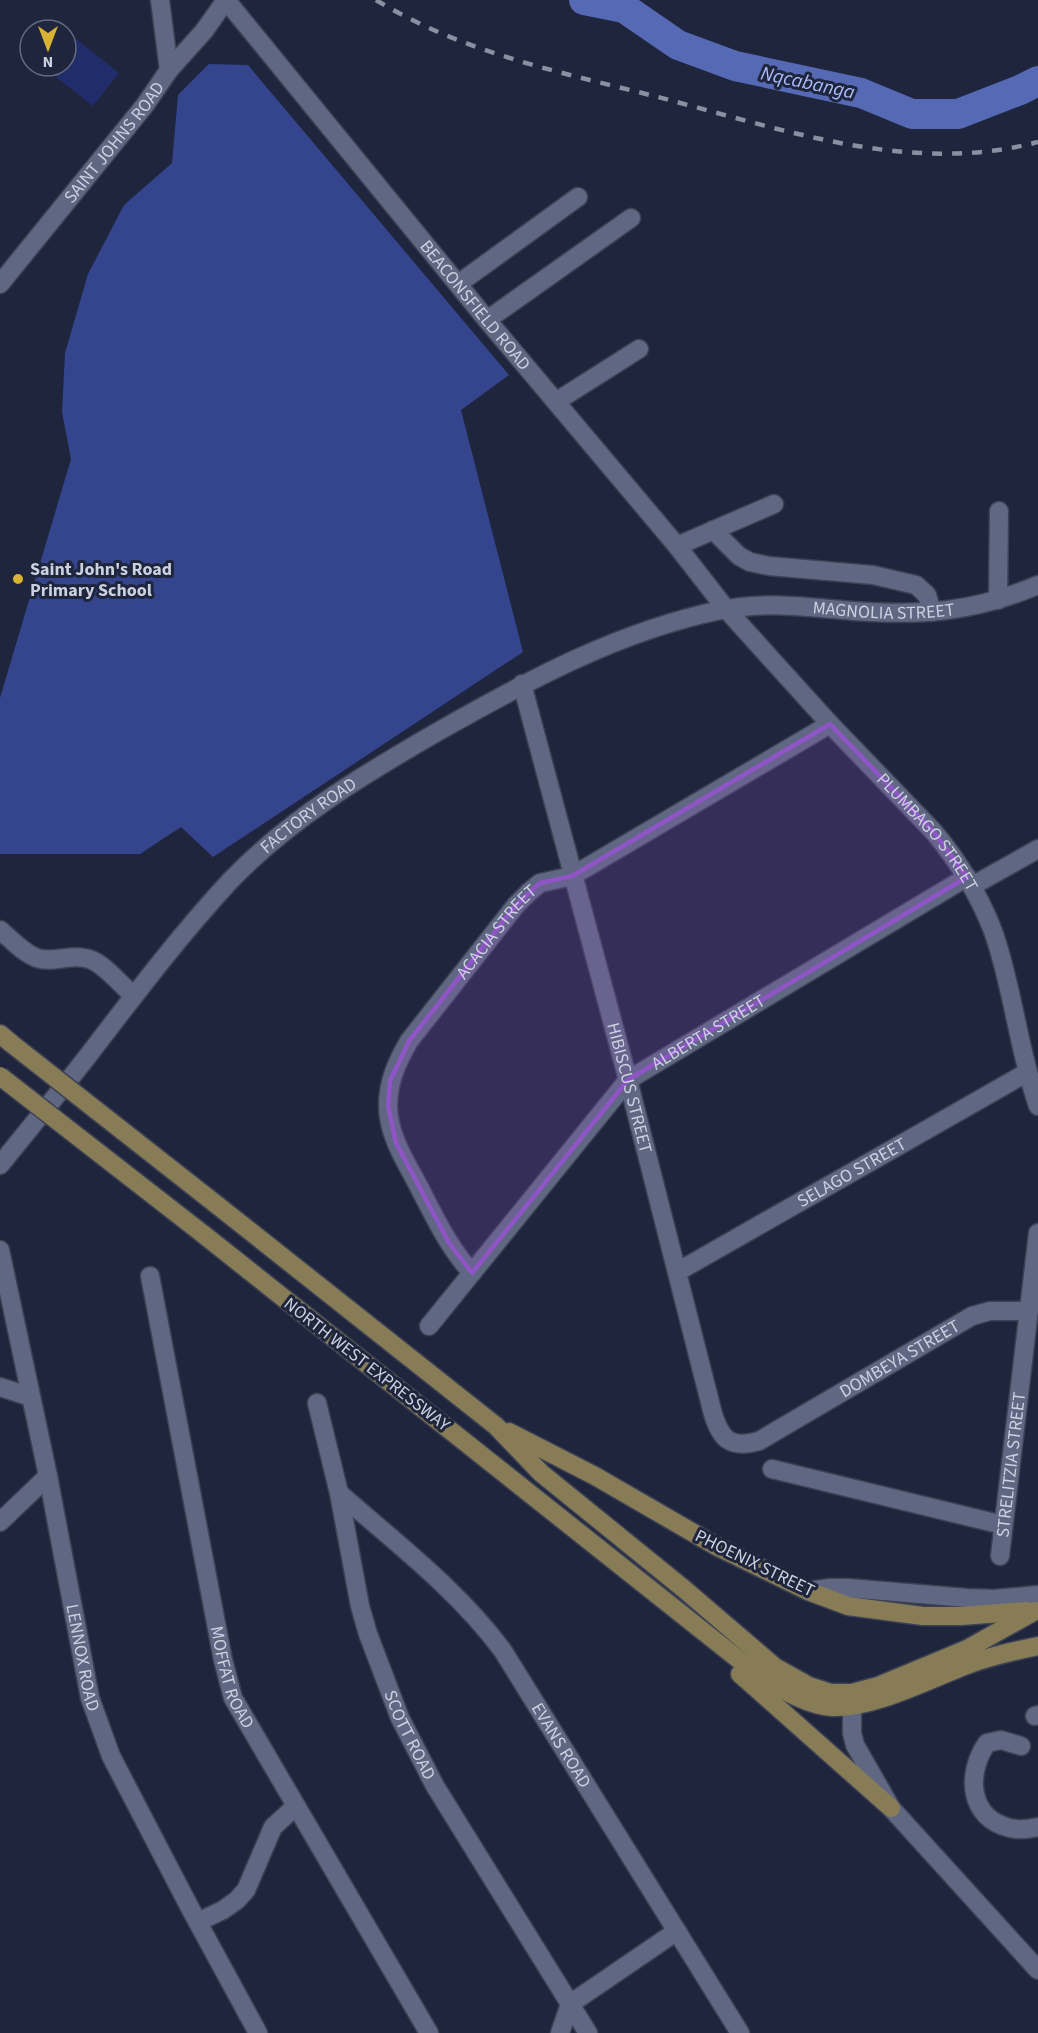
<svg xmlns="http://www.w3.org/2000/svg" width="1038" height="2033" font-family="'Source Sans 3',sans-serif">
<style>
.green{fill:#202d6a}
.forest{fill:#34458d}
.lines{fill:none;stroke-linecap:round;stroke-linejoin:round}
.river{stroke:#5569b5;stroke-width:30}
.minor-casing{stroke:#3c4153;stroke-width:21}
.major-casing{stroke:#3c4153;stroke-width:21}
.minor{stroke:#5f6782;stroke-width:18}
.major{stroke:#887c57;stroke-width:18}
.rail{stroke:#8a8fa1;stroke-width:4.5;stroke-dasharray:10 10;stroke-linecap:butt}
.major-bridge-casing{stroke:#3c4153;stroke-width:21;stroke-linecap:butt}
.major-bridge{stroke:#887c57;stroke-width:18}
.marked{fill:#8f55c7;fill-opacity:0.2;stroke:#8f55c7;stroke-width:4.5;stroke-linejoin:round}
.poi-dot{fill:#d9b334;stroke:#1e253c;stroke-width:2}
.labels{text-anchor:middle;stroke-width:6;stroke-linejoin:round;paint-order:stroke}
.street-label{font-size:18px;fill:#ccd1e0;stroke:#1e253c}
.poi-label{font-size:18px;font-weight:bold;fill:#ccd1e0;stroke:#1e253c;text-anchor:start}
.water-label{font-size:20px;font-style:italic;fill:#abbefc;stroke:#1e253c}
</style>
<rect width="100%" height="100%" fill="#1e253c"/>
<polygon class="green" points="66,31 119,73 93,106 42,66 66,66"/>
<polygon class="forest" points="209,64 248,65 509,375 461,410 523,652 213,857 181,827 140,854 0,854 0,698 71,459 62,412 65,353 88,274 124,205 172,163 178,95"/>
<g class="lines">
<polyline class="river" points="584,0 624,8 678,45 735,66 861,93 912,114 958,114 1020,90 1038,81"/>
<g class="minor-casing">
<g id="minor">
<polyline points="160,0 169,70"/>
<path id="s1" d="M 226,0 L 487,320 L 677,546 L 726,609 L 830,724 L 934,832 C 959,862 979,895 993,931 C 1013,987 1018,1049 1038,1106"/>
<path id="s2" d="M 0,284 L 145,105 L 169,70 L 204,31 L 226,0"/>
<polyline points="458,284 578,197"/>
<polyline points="487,320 631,218"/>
<polyline points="557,401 639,349"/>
<polyline points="713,530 739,556 750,562 769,566 873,575 916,585 927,595 932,612"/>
<polyline points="677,546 774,504"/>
<polyline points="998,600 999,511"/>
<path id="s3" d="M 522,684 L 628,1080 L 713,1414 C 721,1440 731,1449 759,1441 L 972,1316 L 990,1311 L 1029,1311"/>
<polyline points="972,886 1038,849"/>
<path d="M 0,930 C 11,939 23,953 37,958 C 54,964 72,952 92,960 C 107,967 121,985 134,996"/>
<path id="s4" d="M 0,1165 C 29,1129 59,1093 87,1057 C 133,997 179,936 230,881 C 289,819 366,773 439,731 C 529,680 619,631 721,610 C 765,601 810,607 853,611 C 922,616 974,612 1038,585"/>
<path id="s5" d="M 0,1250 L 48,1476 L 90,1698 L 111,1756 L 190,1908 L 258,2033"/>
<path id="s6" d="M 677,1272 L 1026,1073"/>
<path id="s7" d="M 472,1273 C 449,1248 435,1218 419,1187 C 406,1162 388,1135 388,1106 C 388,1081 397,1062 409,1041 L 516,905 L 529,892 L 540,883 L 572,876 L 830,724"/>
<path id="s8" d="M 150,1276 L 223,1660 L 233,1698 L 429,2033"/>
<path id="s9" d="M 429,1326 L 628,1080 L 967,877"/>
<polyline points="0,1387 31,1397"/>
<path id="s10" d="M 317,1403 L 339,1493 L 360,1606 L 368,1634 L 400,1718 L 435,1786 L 588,2033"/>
<polyline points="772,1469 1003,1525"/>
<path id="s11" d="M 339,1493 C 396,1543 458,1590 503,1651 L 740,2033"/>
<polyline points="0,1522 48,1476"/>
<path id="s12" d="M 1000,1556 L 1038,1233"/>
<polyline points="808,1591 830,1588 848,1588 967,1598 994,1599 1038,1595"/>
<polyline points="852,1693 852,1733 855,1745 891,1808 1038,1970"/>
<polyline points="1035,1716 1038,1715"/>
<path d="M 1021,1746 L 1001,1740 L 987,1743 C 966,1773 968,1818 1010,1828 C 1018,1830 1029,1829 1038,1827"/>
<polyline points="198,1922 223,1910 237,1900 246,1890 273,1827 296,1806"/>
<polyline points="560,2033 570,2004 677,1931"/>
</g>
</g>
<g class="major-casing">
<g id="major">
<polyline points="0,1034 12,1044"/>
<polyline points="217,1205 496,1426 541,1473 684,1589 775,1667 809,1686 831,1693 852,1693 878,1686 967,1649 1035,1611"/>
<path d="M 203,1234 L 757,1674 C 780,1688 805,1705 832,1707 C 872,1709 930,1679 967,1665 C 990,1656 1014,1651 1038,1646"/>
<polyline points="509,1432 595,1476 716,1546 808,1591 848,1606 923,1616 961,1616 1026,1611"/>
<polyline points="740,1674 891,1808"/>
</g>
</g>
<use href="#minor" class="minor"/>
<use href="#major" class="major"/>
<path class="rail" d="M 376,0 C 461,52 559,72 654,96 C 779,128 909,176 1038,142"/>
<g class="major-bridge-casing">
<g id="major-bridge">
<polyline points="12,1044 217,1205"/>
<polyline points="0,1076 203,1234"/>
</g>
</g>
<use href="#major-bridge" class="major-bridge"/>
</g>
<path class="marked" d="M 830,724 L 934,832 L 967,877 L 628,1080 L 472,1273 L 449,1243 L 396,1143 L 388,1106 L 390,1081 L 409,1041 L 516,905 L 540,883 L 572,876 Z"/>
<circle class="poi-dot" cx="18" cy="579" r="6"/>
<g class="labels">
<g class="street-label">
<text dy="6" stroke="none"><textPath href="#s2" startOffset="182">SAINT JOHNS ROAD</textPath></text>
<text dy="6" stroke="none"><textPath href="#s1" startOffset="394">BEACONSFIELD ROAD</textPath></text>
<text dy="6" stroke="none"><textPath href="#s4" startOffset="1095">MAGNOLIA STREET</textPath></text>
<text dy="6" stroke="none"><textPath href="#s4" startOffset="468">FACTORY ROAD</textPath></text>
<text dy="6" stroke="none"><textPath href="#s1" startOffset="1089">PLUMBAGO STREET</textPath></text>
<text dy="6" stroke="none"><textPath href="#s7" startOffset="398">ACACIA STREET</textPath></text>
<text dy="6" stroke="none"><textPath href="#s9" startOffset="410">ALBERTA STREET</textPath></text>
<text dy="6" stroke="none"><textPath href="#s3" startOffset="418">HIBISCUS STREET</textPath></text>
<text dy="6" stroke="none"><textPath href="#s6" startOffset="201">SELAGO STREET</textPath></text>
<text dy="6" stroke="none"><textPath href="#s3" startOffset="980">DOMBEYA STREET</textPath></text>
<text transform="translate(367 1364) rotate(38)" y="6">NORTH WEST EXPRESSWAY</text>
<text dy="6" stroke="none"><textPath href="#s12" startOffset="92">STRELITZIA STREET</textPath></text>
<text transform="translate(755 1563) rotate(26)" y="6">PHOENIX STREET</text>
<text dy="6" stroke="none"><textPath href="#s5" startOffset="416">LENNOX ROAD</textPath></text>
<text dy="6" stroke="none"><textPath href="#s8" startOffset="410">MOFFAT ROAD</textPath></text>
<text dy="6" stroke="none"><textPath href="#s10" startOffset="346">SCOTT ROAD</textPath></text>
<text dy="6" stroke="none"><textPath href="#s11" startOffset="339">EVANS ROAD</textPath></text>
</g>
<g class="poi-label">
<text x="30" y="575">Saint John's Road<tspan x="30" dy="21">Primary School</tspan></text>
</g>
<g class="water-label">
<text transform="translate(808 82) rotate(12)" y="7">Nqcabanga</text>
</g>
</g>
<g transform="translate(48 48) rotate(180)"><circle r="28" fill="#1e253c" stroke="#646a7e" stroke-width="1.5"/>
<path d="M0-4.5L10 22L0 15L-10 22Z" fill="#d9b334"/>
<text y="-9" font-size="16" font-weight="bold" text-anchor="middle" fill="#ccd1e0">N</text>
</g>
</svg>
